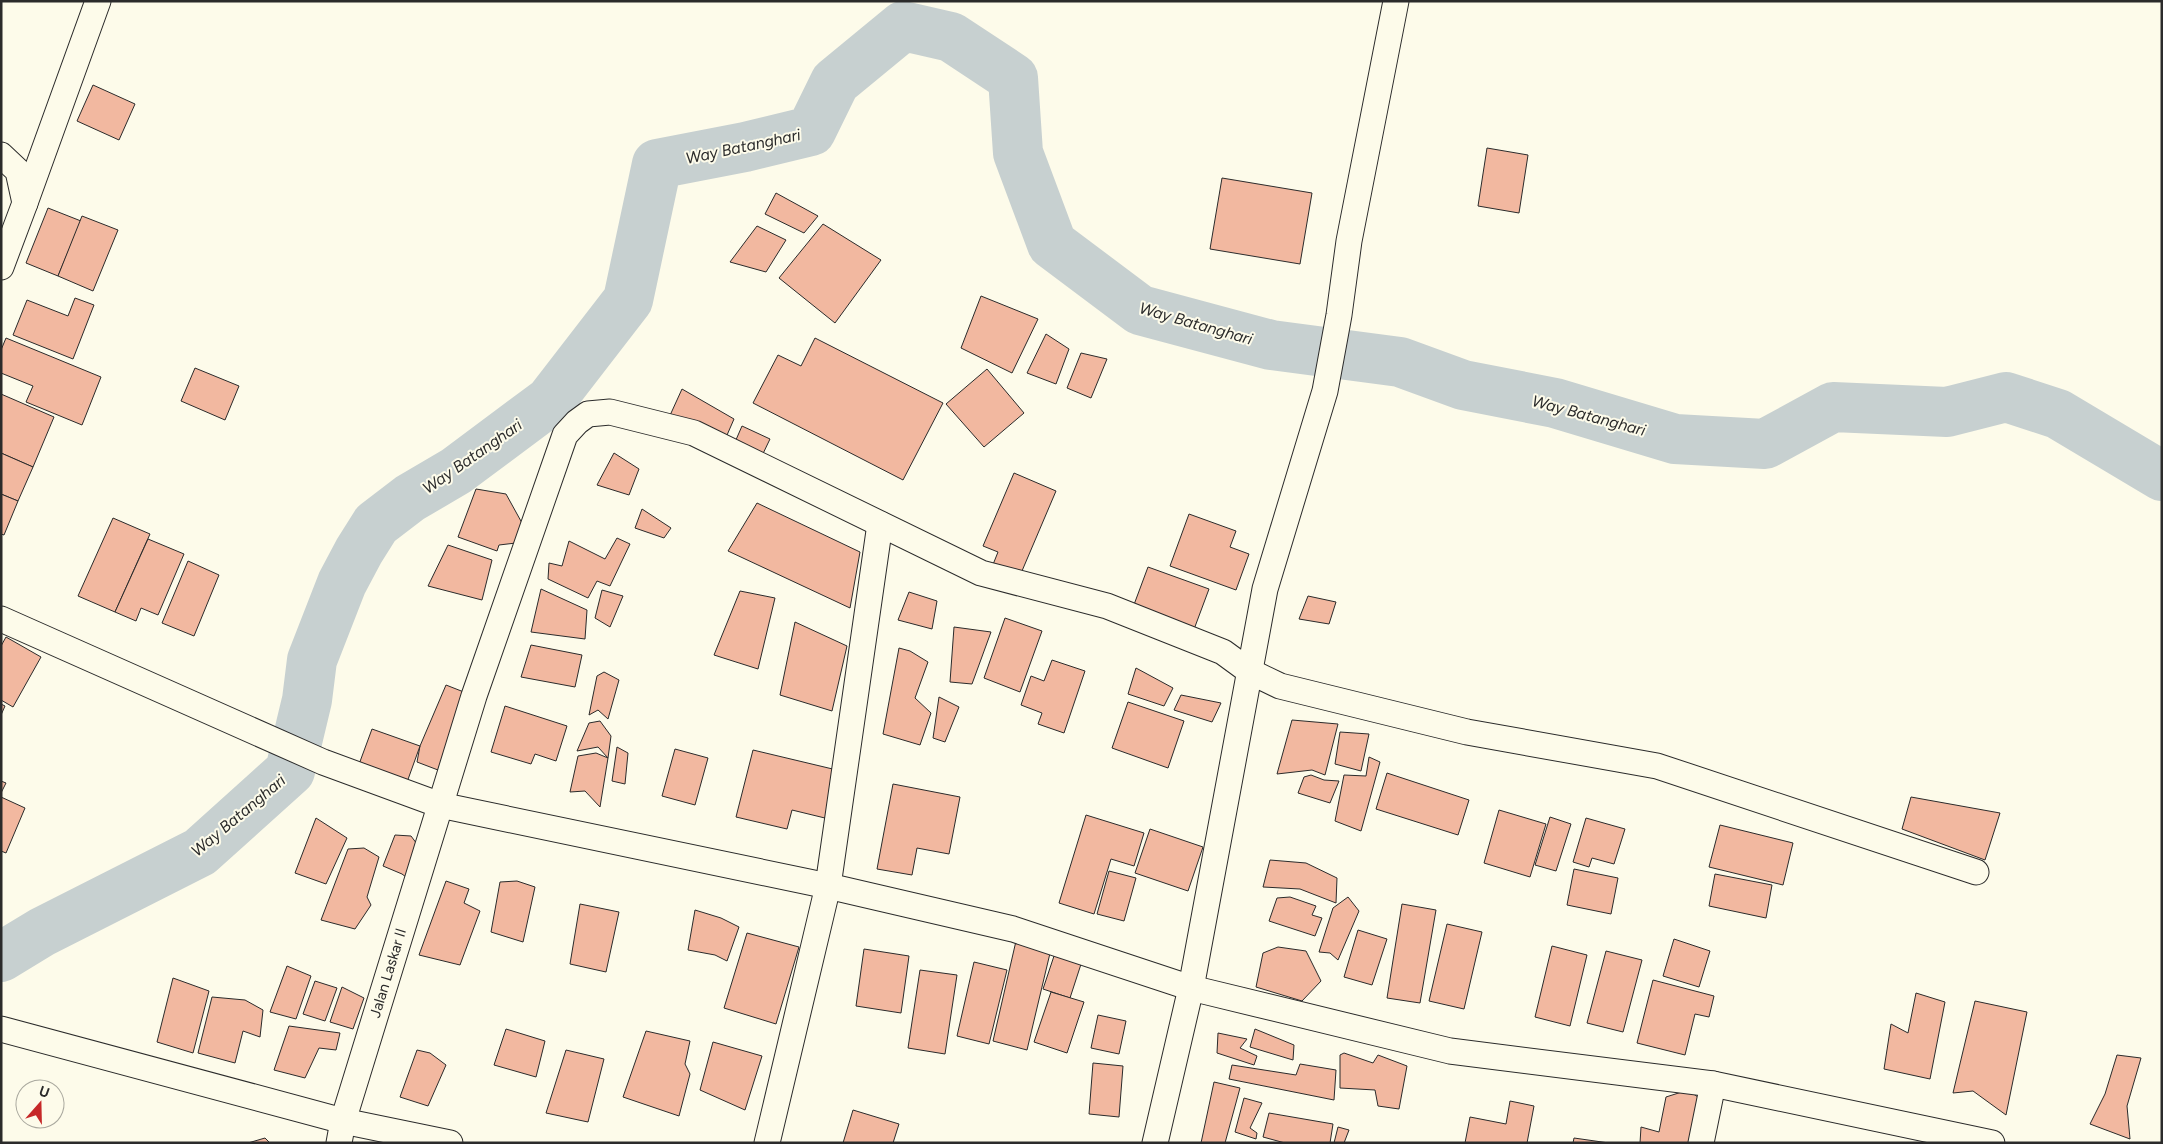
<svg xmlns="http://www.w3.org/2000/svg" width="2163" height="1144" font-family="Figtree,sans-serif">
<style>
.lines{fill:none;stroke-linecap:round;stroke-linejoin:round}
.river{stroke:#c7d0d0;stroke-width:50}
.building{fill:#f2b8a0;stroke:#2b2b2b}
.minor-casing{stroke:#2b2b2b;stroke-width:27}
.minor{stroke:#fdfbea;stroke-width:25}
.labels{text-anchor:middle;stroke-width:4;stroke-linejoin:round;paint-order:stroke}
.street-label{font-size:15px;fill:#2b2b2b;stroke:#fdfbea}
.water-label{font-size:16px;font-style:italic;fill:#2b2b2b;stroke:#fdfbea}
</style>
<rect width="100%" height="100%" fill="#fdfbea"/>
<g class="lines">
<polyline class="river" points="1,957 42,932 200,852 290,771 307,700 312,660 342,583 359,551 376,524 410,498 456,471 550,401 628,300 657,164 745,147 811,131 835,82 903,26 951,37 1013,78 1018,153 1052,244 1140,310 1271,345 1400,362 1463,385 1555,403 1675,439 1765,444 1833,407 1947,412 2006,397 2058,414 2162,476"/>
</g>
<g class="building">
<polygon points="93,85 135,104 119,140 77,121"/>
<polygon points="1487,148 1528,155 1519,213 1478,206"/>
<polygon points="1222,178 1312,193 1300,264 1210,249"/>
<polygon points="776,193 818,216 804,233 765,214"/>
<polygon points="48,208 81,221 58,276 26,263"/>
<polygon points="82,216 118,230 93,291 58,276"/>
<polygon points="823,224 881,260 835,323 779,278"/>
<polygon points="757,226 786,240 766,272 730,262"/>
<polygon points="981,296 1038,319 1012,373 961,348"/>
<polygon points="75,298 94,305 73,359 13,335 27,300 68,316"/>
<polygon points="1046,334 1069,349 1056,384 1027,373"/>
<polygon points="6,338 101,377 82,425 26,402 33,386 1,373 1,350"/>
<polygon points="815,338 943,403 903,480 753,403 778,355 801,366"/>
<polygon points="1081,353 1107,359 1091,398 1067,388"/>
<polygon points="195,368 239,386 225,420 181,401"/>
<polygon points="987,369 1024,413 984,447 946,404"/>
<polygon points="682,389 734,419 724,442 667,422"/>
<polygon points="1,394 54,417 33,467 1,453"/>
<polygon points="742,426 770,439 759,462 732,449"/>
<polygon points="1,453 33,467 18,501 1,494"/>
<polygon points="614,453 639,469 629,495 597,485"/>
<polygon points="1014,473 1056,491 1019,578 992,567 998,552 983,546"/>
<polygon points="476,489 506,494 522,523 516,543 499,545 497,551 458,537"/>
<polygon points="1,494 18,501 4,535 1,534"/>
<polygon points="757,503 860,552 850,608 728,551"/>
<polygon points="642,509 671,528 664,538 635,528"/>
<polygon points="1189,514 1236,531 1230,547 1249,554 1236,590 1170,566"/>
<polygon points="113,518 150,534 115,612 78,596"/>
<polygon points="617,538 630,544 610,586 597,581 588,598 548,579 549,563 562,566 569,541 605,559"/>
<polygon points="148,539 184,554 158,615 141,608 136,621 115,612"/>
<polygon points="448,545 492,560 482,600 428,586"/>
<polygon points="188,561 219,575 194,636 162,623"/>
<polygon points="1148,567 1209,589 1193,632 1132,610"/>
<polygon points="541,589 587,610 585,639 531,632"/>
<polygon points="602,590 623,596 610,627 595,618"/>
<polygon points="740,591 775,598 758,669 714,655"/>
<polygon points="909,592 937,601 932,629 898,620"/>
<polygon points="1308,596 1336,602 1329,624 1299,619"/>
<polygon points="1005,618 1042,631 1020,692 984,678"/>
<polygon points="795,622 847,646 832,711 780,695"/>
<polygon points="954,627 991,632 972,684 950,682"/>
<polygon points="6,637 41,657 13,707 1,700 1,646"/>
<polygon points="531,645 582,655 575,687 521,677"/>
<polygon points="899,648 910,651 928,662 915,698 931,713 920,745 883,734"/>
<polygon points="1052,660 1085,671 1064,733 1038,724 1042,713 1021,705 1031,676 1044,681"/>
<polygon points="1136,668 1173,688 1164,706 1128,694"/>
<polygon points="604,672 619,680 608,719 598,710 589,715 597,676"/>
<polygon points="446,685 474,696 438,770 417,762 420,746"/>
<polygon points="1181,695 1221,703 1212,722 1174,710"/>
<polygon points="939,697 959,707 945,742 933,738"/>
<polygon points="1128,702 1184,721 1168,768 1112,748"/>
<polygon points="1,704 5,706 1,715"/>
<polygon points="505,706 567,726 556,761 535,754 531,764 491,752"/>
<polygon points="1292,720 1338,724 1325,775 1312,770 1277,774"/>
<polygon points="600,721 611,736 608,758 598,747 577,751 589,723"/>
<polygon points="372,729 420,746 406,785 358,767"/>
<polygon points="1340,732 1369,734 1361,771 1335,764"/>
<polygon points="617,747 628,753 625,784 612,781"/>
<polygon points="675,749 708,758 695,805 662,796"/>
<polygon points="753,750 841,771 829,819 792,810 787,829 736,817"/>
<polygon points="596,753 608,758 600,807 585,791 570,792 578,756"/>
<polygon points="1369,757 1380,762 1361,831 1335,821 1344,775 1366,776"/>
<polygon points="1387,773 1469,800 1458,835 1376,809"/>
<polygon points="1311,775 1324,780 1339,781 1330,803 1298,793 1304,777"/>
<polygon points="1,781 6,783 1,793"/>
<polygon points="893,784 960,797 949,854 917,848 912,875 877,869"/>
<polygon points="1,797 25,808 6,853 1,851"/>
<polygon points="1911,797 2000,813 1985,860 1902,829"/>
<polygon points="1499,810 1546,824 1530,877 1484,863"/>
<polygon points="1086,815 1144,833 1134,866 1111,859 1094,914 1059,903"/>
<polygon points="1550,817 1571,824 1556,871 1535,865"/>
<polygon points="316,818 347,838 326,884 295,873"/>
<polygon points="1586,818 1625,829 1614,864 1592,858 1589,867 1573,862"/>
<polygon points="1720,825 1793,843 1783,885 1709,867"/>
<polygon points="1150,829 1203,847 1188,891 1135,873"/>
<polygon points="395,835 411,836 420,848 410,880 402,874 383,866"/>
<polygon points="364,848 379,857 367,897 371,905 355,929 321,920 348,849"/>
<polygon points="1270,860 1306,863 1337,878 1336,903 1300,889 1263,887"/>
<polygon points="1574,869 1618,878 1611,914 1567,905"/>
<polygon points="1109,871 1136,878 1124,921 1097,914"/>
<polygon points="1715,874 1772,885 1766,918 1709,906"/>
<polygon points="446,881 469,889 464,903 480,911 460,965 419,955"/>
<polygon points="517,881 535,887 523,942 491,932 500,882"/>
<polygon points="1290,897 1316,906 1312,915 1322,918 1315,936 1269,921 1277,898"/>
<polygon points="1348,897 1359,911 1338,960 1330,953 1319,952 1333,908"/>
<polygon points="580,904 619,912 606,972 570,964"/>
<polygon points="1402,904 1436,910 1420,1003 1387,998"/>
<polygon points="695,910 721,918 739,927 727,961 715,955 688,950"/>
<polygon points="1447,924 1482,932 1464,1009 1429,1001"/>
<polygon points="1358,930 1387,939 1372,985 1344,977"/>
<polygon points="747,933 799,947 776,1024 724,1008"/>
<polygon points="1674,939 1710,951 1699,987 1663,976"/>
<polygon points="1016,941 1051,949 1027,1050 993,1041"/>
<polygon points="1552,946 1587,955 1570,1026 1535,1017"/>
<polygon points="1278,947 1306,951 1321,981 1302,1001 1256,987 1263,953"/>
<polygon points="864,949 909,956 901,1013 856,1006"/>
<polygon points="1056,950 1083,958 1070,998 1043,989"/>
<polygon points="1606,951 1642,960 1623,1032 1587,1023"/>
<polygon points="974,962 1007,970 989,1044 957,1036"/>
<polygon points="287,966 311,976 296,1019 270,1012"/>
<polygon points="920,970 957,975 945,1054 908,1048"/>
<polygon points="173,978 209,991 193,1053 157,1042"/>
<polygon points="1653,980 1714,996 1709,1017 1695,1014 1685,1055 1637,1043"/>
<polygon points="315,981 337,988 325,1021 303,1014"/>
<polygon points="342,987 364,998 353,1029 330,1022"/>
<polygon points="1051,992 1084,1002 1067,1053 1034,1042"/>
<polygon points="1916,993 1945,1002 1930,1079 1884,1069 1891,1024 1908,1033"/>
<polygon points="212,997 245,1000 263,1010 260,1037 243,1031 235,1063 198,1053"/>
<polygon points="1975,1001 2027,1012 2006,1115 1973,1091 1953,1093"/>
<polygon points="1098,1015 1126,1021 1119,1054 1091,1048"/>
<polygon points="289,1026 340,1033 336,1050 319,1048 305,1078 274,1070"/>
<polygon points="506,1029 545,1041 536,1077 494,1065"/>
<polygon points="1255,1029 1294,1045 1293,1060 1250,1047"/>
<polygon points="646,1031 690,1041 685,1064 690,1074 679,1116 623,1097"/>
<polygon points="1218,1033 1247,1039 1240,1048 1257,1056 1254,1065 1217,1053"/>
<polygon points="713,1042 762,1056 745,1110 700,1090"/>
<polygon points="417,1050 430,1053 446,1065 428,1106 400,1097"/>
<polygon points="566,1050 604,1059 588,1122 546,1113"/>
<polygon points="1344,1053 1373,1063 1378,1055 1407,1066 1399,1109 1378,1106 1375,1090 1340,1088 1340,1055"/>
<polygon points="2117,1055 2141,1058 2127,1106 2130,1139 2090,1124 2105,1094"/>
<polygon points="1093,1063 1123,1066 1119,1117 1089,1114"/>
<polygon points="1300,1064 1336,1070 1334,1100 1229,1079 1232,1065 1296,1075"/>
<polygon points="1214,1082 1240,1088 1225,1143 1201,1143"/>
<polygon points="1688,1090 1702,1100 1691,1143 1640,1143 1641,1127 1659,1132 1666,1097"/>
<polygon points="1244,1098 1262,1103 1250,1128 1257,1133 1256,1139 1235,1132"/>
<polygon points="1510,1101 1534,1106 1527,1143 1465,1143 1470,1117 1506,1124"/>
<polygon points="853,1110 899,1124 893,1143 843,1143"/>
<polygon points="1269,1113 1333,1124 1330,1143 1285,1143 1263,1137"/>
<polygon points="1338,1127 1349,1130 1344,1143 1334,1143"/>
<polygon points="265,1138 270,1143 248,1143"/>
<polygon points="1574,1138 1609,1143 1573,1143"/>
</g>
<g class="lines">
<g class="minor-casing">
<g id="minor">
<polyline points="1,155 18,171 25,203 1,267"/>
<polyline points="25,203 98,1"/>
<polyline points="1,619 323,762 440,805 828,886 1013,929 1191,988 1450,1051 1713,1084 1992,1143"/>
<polyline points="1,1029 343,1121 450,1143"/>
<polyline points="339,1143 343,1121 474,696 565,435 577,422 588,414 610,412 694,433 981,573 1107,606 1223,652 1249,671 1280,686 1467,732 1657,766 1976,872"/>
<polyline points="767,1143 828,886 880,524"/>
<polyline points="1155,1143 1191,988 1265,589 1325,391 1339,315 1349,241 1396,1"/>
<polyline points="1701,1143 1713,1084"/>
</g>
</g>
<use href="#minor" class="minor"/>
</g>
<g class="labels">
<g class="street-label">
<text transform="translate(388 973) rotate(-73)" y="5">Jalan Laskar II</text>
</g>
<g class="water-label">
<text transform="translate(743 146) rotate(-12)" y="6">Way Batanghari</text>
<text transform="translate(1196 323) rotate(16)" y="6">Way Batanghari</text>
<text transform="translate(1589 415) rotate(15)" y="6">Way Batanghari</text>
<text transform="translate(472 456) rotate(-35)" y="6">Way Batanghari</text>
<text transform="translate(238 815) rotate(-40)" y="6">Way Batanghari</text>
</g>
</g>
<rect width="2163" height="1144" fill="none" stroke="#2b2b2b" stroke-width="5"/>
<g transform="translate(40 1104) rotate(20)"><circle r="24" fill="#fdfbea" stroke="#a9a89e"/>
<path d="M0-4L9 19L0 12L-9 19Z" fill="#c62828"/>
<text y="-8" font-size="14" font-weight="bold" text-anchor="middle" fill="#2b2b2b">U</text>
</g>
</svg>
